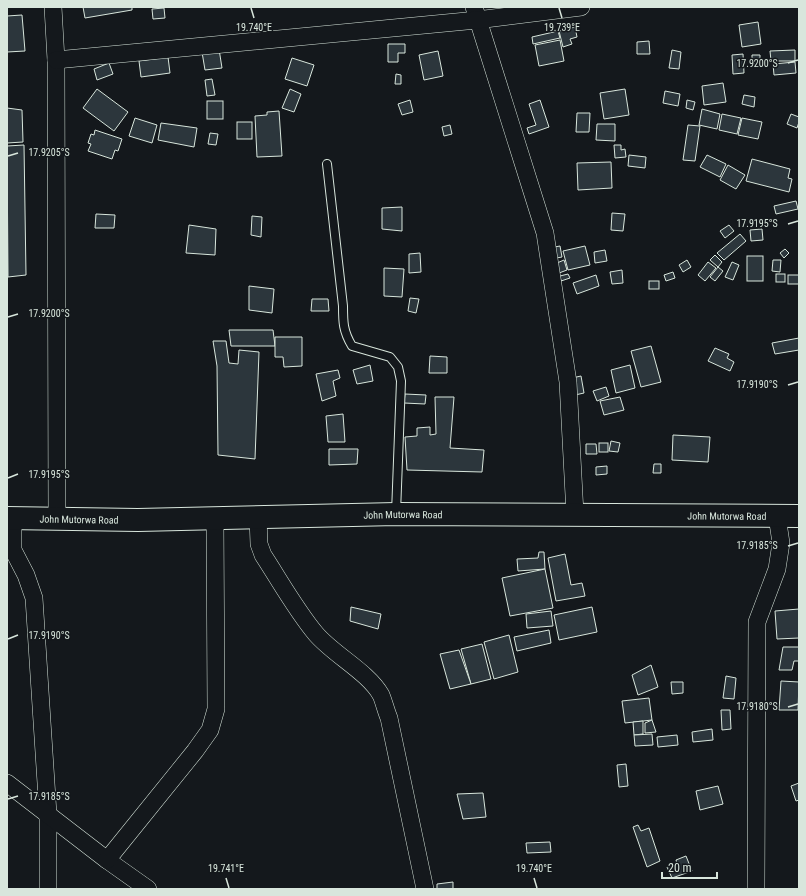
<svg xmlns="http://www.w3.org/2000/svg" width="806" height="896" font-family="'Roboto Condensed',sans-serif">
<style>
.building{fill:#2c363c;stroke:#d8e6dc}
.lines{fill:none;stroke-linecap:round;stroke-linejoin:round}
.lane-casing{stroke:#d8e6dc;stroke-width:10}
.street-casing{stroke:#d8e6dc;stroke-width:18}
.secondary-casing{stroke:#d8e6dc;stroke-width:24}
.lane{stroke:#14181c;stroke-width:8}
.street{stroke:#14181c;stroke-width:17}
.secondary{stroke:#14181c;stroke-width:22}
.ticks{fill:none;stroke:#d8e6dc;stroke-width:1.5}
.labels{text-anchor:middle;stroke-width:3;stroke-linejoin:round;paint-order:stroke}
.street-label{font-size:10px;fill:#d8e6dc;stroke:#14181c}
.ticks-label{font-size:10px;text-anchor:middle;fill:#d8e6dc;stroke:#14181c;stroke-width:3;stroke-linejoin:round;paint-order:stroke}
</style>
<rect width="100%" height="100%" fill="#14181c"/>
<g class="building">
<polygon points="83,7 132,7 132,10 85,18"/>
<polygon points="164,8 165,18 153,19 152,9"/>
<polygon points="22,15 25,51 7,52 7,16"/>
<polygon points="758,22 761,44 742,47 739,25"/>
<polygon points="575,27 577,37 570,39 572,44 563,47 559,31"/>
<polygon points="558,31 560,38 533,44 532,37"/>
<polygon points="560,40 564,61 539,66 535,45"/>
<polygon points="649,41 650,54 637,54 637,42"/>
<polygon points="388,44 405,44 405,53 398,53 398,62 388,62"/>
<polygon points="219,49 222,68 205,70 202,52"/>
<polygon points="672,50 681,52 679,69 669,68"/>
<polygon points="795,50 795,61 771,61 770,51"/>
<polygon points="438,51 443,76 424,80 419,55"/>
<polygon points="743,54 744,73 733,74 732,55"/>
<polygon points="752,55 760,55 760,64 752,63"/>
<polygon points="168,57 170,73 141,77 139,61"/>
<polygon points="292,58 314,65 307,86 285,79"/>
<polygon points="795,62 796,73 774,75 773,64"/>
<polygon points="109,63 113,74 97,80 94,69"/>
<polygon points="396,74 401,75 401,84 395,84"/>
<polygon points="212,79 215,95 207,96 205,80"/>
<polygon points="723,83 726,102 704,105 702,86"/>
<polygon points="97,89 128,112 114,131 83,108"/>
<polygon points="290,89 301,94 294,112 282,108"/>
<polygon points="625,89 629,115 604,119 600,93"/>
<polygon points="665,91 680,94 678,106 663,103"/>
<polygon points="744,95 755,97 754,107 742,104"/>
<polygon points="410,100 413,112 402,115 398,104"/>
<polygon points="540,100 549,127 529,134 527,128 536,125 529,104"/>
<polygon points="687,100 695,102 693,110 686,108"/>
<rect x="207" y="101" width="16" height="18"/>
<polygon points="7,108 22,110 23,142 7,143"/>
<polygon points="702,109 720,114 717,129 699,125"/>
<polygon points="279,111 282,156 257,157 255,116 267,115 267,112"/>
<polygon points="577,113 590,113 589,132 576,132"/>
<polygon points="722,114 741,118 737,134 719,130"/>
<polygon points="791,114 799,117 799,122 797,128 787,124"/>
<polygon points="135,118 157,125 152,143 129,136"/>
<polygon points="742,118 762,122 758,139 738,135"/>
<rect x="237" y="122" width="15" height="17"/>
<polygon points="161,123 197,128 194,147 158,140"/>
<polygon points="597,124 615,124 615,141 596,140"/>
<polygon points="450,125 452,134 444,136 442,127"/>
<polygon points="688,125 700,126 695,161 683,160"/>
<polygon points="95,130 122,139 118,151 115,150 112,159 88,151 91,144 88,143 91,134 94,135"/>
<polygon points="210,133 218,134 216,145 208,144"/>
<polygon points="24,145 26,275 8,277 7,146"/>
<polygon points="614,145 621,145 621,150 625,149 626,157 615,158"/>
<polygon points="629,155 646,157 645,168 628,166"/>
<polygon points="707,155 726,164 720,177 700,167"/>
<polygon points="752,159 790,169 788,178 792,179 789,192 746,181"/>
<polygon points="611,162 612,188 578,190 577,163"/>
<polygon points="728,165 745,175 736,189 720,180"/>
<polygon points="796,201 798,209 776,214 774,206"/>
<polygon points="402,207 402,231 382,229 382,208"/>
<polygon points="612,213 625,214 623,231 611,230"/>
<polygon points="96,214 115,215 114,228 95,228"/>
<polygon points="252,216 262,217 261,237 251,235"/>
<polygon points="189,225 216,229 215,255 186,253"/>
<polygon points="729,225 734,231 725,238 720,231"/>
<polygon points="762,229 763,240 751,241 750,230"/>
<polygon points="740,234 746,241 724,260 717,253"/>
<polygon points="560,246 562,257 551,259 549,248"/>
<polygon points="585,246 590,265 568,270 563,251"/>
<polygon points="785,249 789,253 784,258 780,253"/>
<polygon points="605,250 607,261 595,263 594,252"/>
<polygon points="420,253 421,272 409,273 409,254"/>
<polygon points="715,255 722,262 718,267 710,260"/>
<rect x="747" y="256" width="16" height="25"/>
<polygon points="564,260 567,270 559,273 557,263"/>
<polygon points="687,260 691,267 683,272 679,265"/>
<polygon points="773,260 781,260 780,272 772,271"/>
<polygon points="708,262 716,268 705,281 698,275"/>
<polygon points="732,262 739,265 733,280 725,277"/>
<polygon points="718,267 723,271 715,281 710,277"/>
<polygon points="384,268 404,269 402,297 384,296"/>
<polygon points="622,270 623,283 612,284 610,272"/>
<polygon points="673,272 675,278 666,281 664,275"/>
<polygon points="568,274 570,278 561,281 560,276"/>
<rect x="776" y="274" width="9" height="8"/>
<polygon points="596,275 599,286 577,294 573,283"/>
<rect x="788" y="275" width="11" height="9"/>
<rect x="649" y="281" width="10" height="8"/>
<polygon points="249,286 274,289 272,313 249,310"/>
<polygon points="410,298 419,299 416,313 408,311"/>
<polygon points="312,299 328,299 329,311 311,311"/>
<polygon points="229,330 273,330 275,346 231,346"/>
<polygon points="275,337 302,337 302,366 284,367 283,357 275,357"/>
<polygon points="799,338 799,350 775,354 772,343"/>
<polygon points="213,341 226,341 229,363 238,364 239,350 259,352 255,459 218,455 217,366"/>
<polygon points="651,346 661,382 641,387 631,351"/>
<polygon points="715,348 729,354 727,358 734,362 730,371 708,361"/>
<polygon points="430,356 447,357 447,373 429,373"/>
<polygon points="370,365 373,381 357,384 353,370"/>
<polygon points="630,365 635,388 616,393 611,370"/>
<polygon points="338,370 340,378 333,381 336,396 322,401 316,374"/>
<polygon points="581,376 584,393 575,395 572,378"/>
<polygon points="606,387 609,396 597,401 593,391"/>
<polygon points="405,394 426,395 425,404 404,403"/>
<polygon points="435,397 454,397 450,448 484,450 482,472 407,470 405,437 417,436 417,428 430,427 430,435 436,434"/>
<polygon points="620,397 624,410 604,415 600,401"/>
<polygon points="343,414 345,442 328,442 326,416"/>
<polygon points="673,435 710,437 708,462 672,460"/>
<polygon points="611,441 620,443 618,452 609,451"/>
<rect x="599" y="443" width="9" height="9"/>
<polygon points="586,444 596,444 597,454 586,454"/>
<polygon points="329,449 358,449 357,464 329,465"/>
<polygon points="654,464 661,464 661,473 653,473"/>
<polygon points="607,466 607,474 596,475 596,467"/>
<polygon points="539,552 544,552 545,569 518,571 517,559 538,558"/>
<polygon points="565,554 571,585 582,583 585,596 556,601 548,558"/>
<polygon points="545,569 553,608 510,616 502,578"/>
<polygon points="351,607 381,614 378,629 350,621"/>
<polygon points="592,607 597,632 559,640 554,615"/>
<polygon points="799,609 799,638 777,639 775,611"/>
<polygon points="551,611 553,626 527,628 526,614"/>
<polygon points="549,630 551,643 517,651 514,637"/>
<polygon points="509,635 518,672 494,679 484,642"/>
<polygon points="482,644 491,679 471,684 461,649"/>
<polygon points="783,647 799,647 799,661 794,661 792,670 779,670"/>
<polygon points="459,650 471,684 450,689 440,654"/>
<polygon points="651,665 658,687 638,695 632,675"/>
<polygon points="726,676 736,678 734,699 723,698"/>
<polygon points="781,681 799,682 798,710 779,710"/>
<polygon points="671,682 683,682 683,693 672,694"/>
<polygon points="649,698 652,720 625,723 622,701"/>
<polygon points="721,710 730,710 731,729 722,730"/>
<polygon points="652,720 656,732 645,733 645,723"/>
<polygon points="643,721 643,734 634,735 633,722"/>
<polygon points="712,729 713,740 693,742 692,732"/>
<polygon points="652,734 653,745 635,746 634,735"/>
<polygon points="677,735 678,745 658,747 657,737"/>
<polygon points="626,764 628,786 619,787 617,765"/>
<polygon points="799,783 799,800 796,801 791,786"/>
<polygon points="718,786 723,804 700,810 696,791"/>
<polygon points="483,793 486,817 463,819 457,794"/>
<polygon points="638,825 641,831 649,828 660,861 647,867 633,827"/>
<polygon points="550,842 551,852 527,853 526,843"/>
<polygon points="686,856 692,871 672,878 667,867 677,864 676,860"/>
<polygon points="453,882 453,889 437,889 437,884"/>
</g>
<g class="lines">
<g class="lane-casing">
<path id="lane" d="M 327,164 L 343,306 C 343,322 343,331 352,346 L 390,357 L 398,367 L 401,381 L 396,513"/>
</g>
<g class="street-casing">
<g id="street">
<polyline points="53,7 56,60 57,519"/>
<polyline points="474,7 545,233 568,382 575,514"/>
<polyline points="56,60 477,20 581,7"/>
<path d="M 258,517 L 259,544 L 263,555 C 280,581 296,610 316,634 C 334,655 368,672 381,695 C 384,702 386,711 389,718 L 425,889"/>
<polyline points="13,518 13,550 26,575 34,598 48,814 48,889"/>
<polyline points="7,783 107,860 148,889"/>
<polyline points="107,860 195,751 210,730 216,709 215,519"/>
<polyline points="756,889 757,622 777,569 781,543 777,516"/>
</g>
</g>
<g class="secondary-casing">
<g id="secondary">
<path id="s1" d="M 7,518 L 138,520 L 396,514 L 799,516"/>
</g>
</g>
<use href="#lane" class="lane"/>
<use href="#street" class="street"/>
<use href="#secondary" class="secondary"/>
</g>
<path class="ticks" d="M 251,8 L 254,18M 559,8 L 562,18M 788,63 L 798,60M 8,156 L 18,153M 788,224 L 798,221M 8,317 L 18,314M 788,385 L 798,382M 8,478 L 18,474M 788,546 L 798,543M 8,639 L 18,635M 788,707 L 798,704M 8,799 L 18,796M 226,878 L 229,888M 534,878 L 537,888"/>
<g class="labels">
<g class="street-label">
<text dy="4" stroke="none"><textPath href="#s1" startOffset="396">John Mutorwa Road</textPath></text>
<text dy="4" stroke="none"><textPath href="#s1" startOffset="720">John Mutorwa Road</textPath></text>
<text dy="4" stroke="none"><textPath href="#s1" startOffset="72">John Mutorwa Road</textPath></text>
</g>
</g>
<g class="ticks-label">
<text x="254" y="31">19.740°E</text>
<text x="562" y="31">19.739°E</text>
<text x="757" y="67">17.9200°S</text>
<text x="49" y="156">17.9205°S</text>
<text x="757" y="227">17.9195°S</text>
<text x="49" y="317">17.9200°S</text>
<text x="757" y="388">17.9190°S</text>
<text x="49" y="478">17.9195°S</text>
<text x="757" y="549">17.9185°S</text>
<text x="49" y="639">17.9190°S</text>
<text x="757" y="710">17.9180°S</text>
<text x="49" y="800">17.9185°S</text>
<text x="226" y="872">19.741°E</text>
<text x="534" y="872">19.740°E</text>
</g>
<rect width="806" height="896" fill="none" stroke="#d8e6dc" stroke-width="16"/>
<path d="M662 872v6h55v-6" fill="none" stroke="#d8e6dc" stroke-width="2"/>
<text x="668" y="872" font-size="12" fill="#d8e6dc" stroke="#14181c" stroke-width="3" paint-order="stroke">20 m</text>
</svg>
